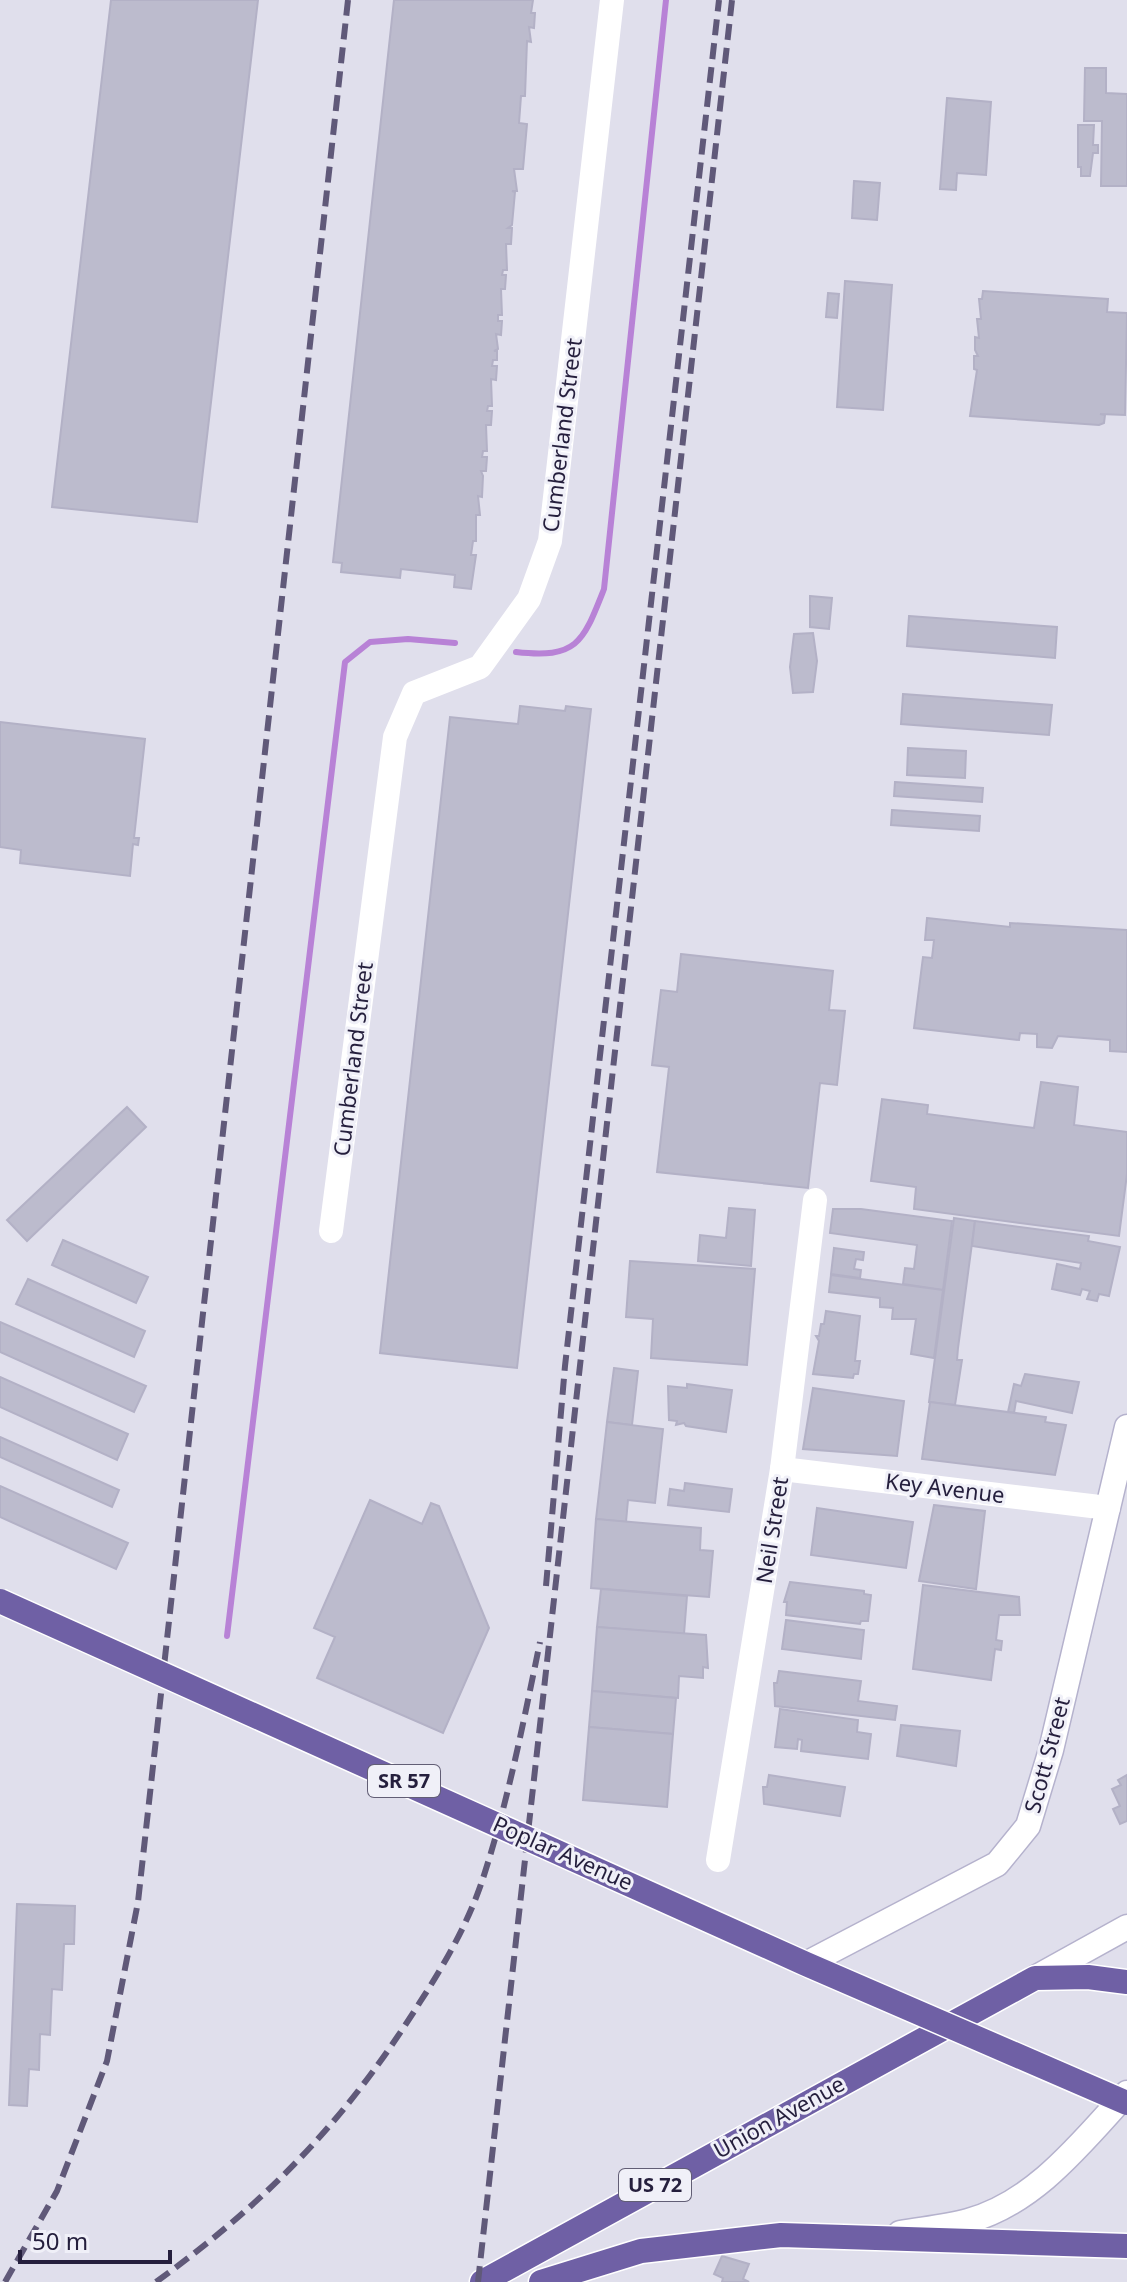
<svg xmlns="http://www.w3.org/2000/svg" width="1127" height="2282" font-family="'Noto Sans',sans-serif">
<style>
.lines{fill:none;stroke-linecap:round;stroke-linejoin:round}
.stream{stroke:#b882d6;stroke-width:6}
.building{fill:#bcbbcd;stroke:#b3b1c6;stroke-width:2}
.secondary-casing{stroke:#b5b2cd;stroke-width:27}
.primary-casing{stroke:#fff;stroke-width:27}
.street{stroke:#fff;stroke-width:24}
.secondary{stroke:#fff;stroke-width:24}
.primary{stroke:#6f60a5;stroke-width:24}
.rail{stroke:#605979;stroke-width:6;stroke-dasharray:16 8;stroke-linecap:butt}
.primary-bridge-casing{stroke:#fff;stroke-width:27;stroke-linecap:butt}
.primary-bridge{stroke:#6f60a5;stroke-width:24}
.labels{text-anchor:middle;stroke-width:6;stroke-linejoin:round;paint-order:stroke}
.shield{fill:#f0f0f8;stroke:#625e75;stroke-width:2}
.shield-label{font-size:20px;font-weight:bold;fill:#251f3d}
.street-label{font-size:22px;fill:#251f3d;stroke:#f0f0f8}
</style>
<rect width="100%" height="100%" fill="#e0dfec"/>
<g class="lines">
<g class="stream">
<path d="M 516,652 C 578,659 583,642 604,589 L 666,0"/>
<polyline points="227,1636 345,662 370,642 408,639 455,643"/>
</g>
</g>
<g class="building">
<polygon points="111,0 258,0 197,522 52,507"/>
<polygon points="394,0 533,0 531,13 535,13 534,28 529,27 531,42 527,41 525,96 521,96 519,123 527,124 523,169 514,169 517,191 512,191 515,192 512,225 508,228 512,228 511,244 506,244 507,270 503,270 502,275 506,275 505,289 501,289 502,315 498,315 498,321 502,321 501,335 496,334 498,349 494,351 497,351 497,360 493,360 492,366 497,366 496,380 491,379 492,406 488,406 487,411 492,411 491,425 486,425 487,451 483,451 482,457 487,457 486,471 481,471 483,476 482,497 478,496 480,515 476,515 476,541 473,541 471,555 476,555 471,589 454,587 455,575 401,569 400,578 341,572 342,563 333,562"/>
<polygon points="1085,68 1106,68 1106,93 1127,94 1127,186 1101,186 1102,121 1084,121"/>
<polygon points="947,98 991,102 986,175 957,173 956,190 940,189"/>
<polygon points="1078,125 1094,125 1093,145 1098,145 1098,153 1093,153 1090,176 1081,176 1081,167 1078,167"/>
<polygon points="854,181 880,183 877,220 852,218"/>
<polygon points="845,281 892,285 883,410 837,407"/>
<polygon points="983,291 1108,299 1107,312 1127,313 1125,415 1100,414 1105,415 1104,423 1099,425 970,416 977,370 974,369 974,356 978,356 975,350 975,337 979,338 977,319 981,319 979,299 982,299"/>
<polygon points="828,293 839,294 837,318 826,317"/>
<polygon points="810,596 832,598 829,629 810,627"/>
<polygon points="909,616 1057,627 1055,658 907,646"/>
<polygon points="813,633 817,661 813,692 793,693 790,667 794,634"/>
<polygon points="903,694 1052,705 1049,735 901,724"/>
<polygon points="520,706 565,711 566,706 591,709 517,1368 380,1353 450,717 518,724"/>
<polygon points="0,722 145,739 134,838 139,838 138,845 133,844 130,876 20,863 21,850 0,847"/>
<polygon points="908,748 966,751 965,778 907,775"/>
<polygon points="895,782 983,788 982,802 894,796"/>
<polygon points="892,810 980,816 979,831 891,825"/>
<polygon points="927,918 1010,927 1010,923 1127,930 1127,1052 1110,1051 1110,1040 1058,1036 1052,1048 1037,1047 1037,1034 1020,1033 1019,1040 914,1028 923,957 932,958 934,940 925,940"/>
<polygon points="681,954 833,971 829,1010 845,1011 837,1085 820,1083 808,1188 657,1172 669,1067 652,1065 661,990 677,992"/>
<polygon points="1041,1082 1078,1087 1074,1125 1127,1132 1127,1174 1119,1236 914,1209 916,1187 871,1181 882,1099 928,1105 927,1114 1034,1128"/>
<polygon points="127,1107 146,1127 27,1241 7,1220"/>
<polygon points="729,1208 755,1210 751,1266 698,1261 700,1235 726,1238"/>
<polygon points="833,1209 861,1209 952,1221 943,1290 903,1284 905,1268 914,1269 917,1245 830,1233"/>
<polygon points="954,1218 975,1221 958,1348 957,1360 962,1360 955,1405 929,1402"/>
<polygon points="975,1221 1089,1236 1088,1241 1120,1247 1109,1296 1099,1294 1097,1301 1087,1299 1090,1291 1082,1289 1080,1295 1052,1289 1057,1264 1080,1269 1081,1263 972,1246"/>
<polygon points="63,1240 148,1277 136,1303 52,1265"/>
<polygon points="834,1248 864,1252 863,1260 856,1259 854,1269 861,1270 860,1278 831,1274"/>
<polygon points="630,1261 755,1269 747,1365 651,1358 653,1319 626,1317"/>
<polygon points="831,1275 943,1290 934,1358 911,1354 916,1319 892,1319 893,1308 880,1307 880,1298 829,1292"/>
<polygon points="28,1279 145,1331 134,1357 16,1304"/>
<polygon points="826,1311 860,1316 855,1361 860,1361 858,1374 854,1374 853,1378 813,1374 819,1341 816,1336 819,1336 821,1324 824,1324"/>
<polygon points="0,1322 146,1386 134,1412 0,1352"/>
<polygon points="614,1368 638,1371 632,1425 607,1422"/>
<polygon points="1025,1374 1079,1382 1072,1413 1016,1401 1014,1413 1008,1412 1014,1384 1021,1386"/>
<polygon points="0,1377 128,1434 117,1460 0,1407"/>
<polygon points="687,1384 732,1390 726,1432 686,1426 684,1423 676,1425 677,1421 669,1420 668,1386 687,1388"/>
<polygon points="813,1388 904,1401 897,1456 803,1449"/>
<polygon points="930,1402 1046,1417 1045,1422 1066,1425 1055,1475 922,1459"/>
<polygon points="607,1422 663,1429 655,1503 628,1500 626,1522 596,1519"/>
<polygon points="0,1437 119,1490 112,1507 0,1457"/>
<polygon points="685,1483 732,1489 729,1512 668,1505 670,1489 684,1491"/>
<polygon points="0,1486 128,1543 116,1569 0,1517"/>
<polygon points="370,1500 422,1524 431,1503 439,1506 489,1628 443,1733 317,1678 335,1637 314,1628"/>
<polygon points="934,1505 985,1511 976,1589 919,1581"/>
<polygon points="817,1508 913,1522 906,1568 811,1555"/>
<polygon points="596,1519 701,1528 700,1550 713,1551 709,1597 591,1588"/>
<polygon points="790,1582 864,1591 864,1594 871,1595 868,1621 861,1621 860,1624 786,1615 787,1602 784,1602"/>
<polygon points="923,1585 1019,1597 1020,1615 999,1615 996,1640 1002,1641 1001,1650 995,1649 991,1680 913,1669"/>
<polygon points="601,1589 687,1596 684,1634 597,1627"/>
<polygon points="786,1620 864,1630 861,1659 782,1649"/>
<polygon points="597,1627 706,1635 708,1668 703,1667 703,1678 679,1676 678,1698 592,1691"/>
<polygon points="779,1671 861,1681 858,1701 897,1706 895,1720 775,1706 774,1683 777,1683"/>
<polygon points="592,1691 676,1698 673,1734 589,1727"/>
<polygon points="780,1709 858,1720 857,1732 871,1734 868,1759 801,1751 802,1740 798,1739 797,1749 775,1747"/>
<polygon points="901,1725 960,1731 956,1766 897,1756"/>
<polygon points="589,1727 673,1734 667,1807 583,1800"/>
<polygon points="769,1775 845,1787 840,1816 764,1804 763,1787 767,1787"/>
<polygon points="1127,1775 1127,1821 1120,1824 1113,1809 1120,1806 1112,1789 1121,1785 1118,1780"/>
<polygon points="17,1904 75,1906 74,1944 64,1944 62,1990 52,1989 50,2035 40,2034 39,2070 29,2069 27,2106 9,2105"/>
<polygon points="722,2256 749,2264 743,2279 749,2282 722,2282 723,2278 714,2274"/>
</g>
<g class="lines">
<g class="secondary-casing">
<g id="secondary">
<polyline points="806,1964 997,1864 1028,1826 1051,1750 1127,1427"/>
<polyline points="1035,1978 1127,1927"/>
<path d="M 900,2233 C 923,2229 946,2227 968,2221 C 1035,2203 1082,2142 1127,2093"/>
</g>
</g>
<g class="primary-casing">
<g id="primary">
<polyline points="482,2282 1035,1978 1088,1977 1127,1982"/>
<polyline points="541,2282 641,2251 781,2235 1127,2246"/>
</g>
</g>
<g class="street">
<polyline points="331,1231 395,737 414,693 480,667 529,599 550,541 612,0"/>
<polyline points="782,1469 1108,1508"/>
<polyline points="718,1860 782,1469 815,1200"/>
</g>
<use href="#secondary" class="secondary"/>
<use href="#primary" class="primary"/>
<g class="rail">
<polyline points="546,1586 565,1366 719,0"/>
<polyline points="5,2282 57,2191 107,2061 138,1902 348,0"/>
<path d="M 156,2282 C 268,2201 347,2119 420,2002 C 446,1962 471,1918 485,1872 C 509,1797 524,1719 540,1642"/>
<polyline points="478,2282 732,0"/>
</g>
<g class="primary-bridge-casing">
<polyline id="primary-bridge" points="0,1601 806,1964 1127,2103"/>
</g>
<use href="#primary-bridge" class="primary-bridge"/>
</g>
<g class="labels">
<g class="shield">
<rect x="368" y="1765" width="72" height="32" rx="6"/>
<rect x="619" y="2169" width="72" height="32" rx="6"/>
</g>
<g class="shield-label">
<text x="404" y="1788">SR 57</text>
<text x="655" y="2192">US 72</text>
</g>
<g class="street-label">
<text transform="translate(562 435) rotate(-83)" y="8">Cumberland Street</text>
<text transform="translate(353 1059) rotate(-83)" y="8">Cumberland Street</text>
<text transform="translate(945 1488) rotate(7)" y="8">Key Avenue</text>
<text transform="translate(772 1530) rotate(-81)" y="8">Neil Street</text>
<text transform="translate(1047 1755) rotate(-75)" y="8">Scott Street</text>
<text transform="translate(563 1853) rotate(24)" y="8">Poplar Avenue</text>
<text transform="translate(779 2117) rotate(-29)" y="8">Union Avenue</text>
</g>
</g>
<path d="M20 2250v12h150v-12" fill="none" stroke="#251f3d" stroke-width="4"/>
<text x="32" y="2250" font-size="24" fill="#251f3d" stroke="#f0f0f8" stroke-width="6" paint-order="stroke">50 m</text>
</svg>
